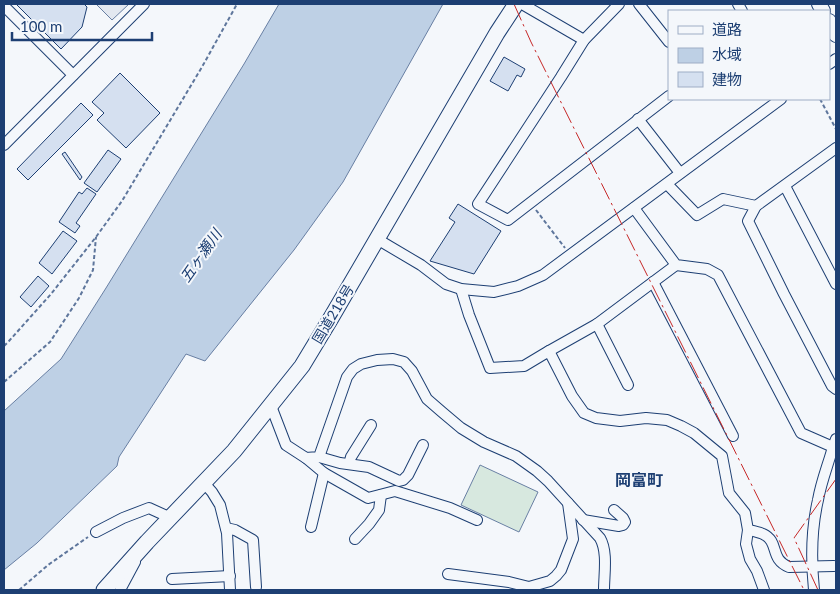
<svg xmlns="http://www.w3.org/2000/svg" width="840" height="594" font-family="Lato,'Noto Sans JP',sans-serif">
<style>
.green{fill:#d7e8df;stroke:#687fa3}
.parking{fill:#e3e8f0;stroke:#687fa3}
.water{fill:#bed0e5;stroke:#687fa3}
.building{fill:#d5e0f0;stroke:#1d3f73}
.lines{fill:none;stroke-linecap:round;stroke-linejoin:round}
.minor-casing{stroke:#1d3f73;stroke-width:12}
.major-casing{stroke:#1d3f73;stroke-width:16}
.highway-casing{stroke:#1d3f73;stroke-width:17}
.path{stroke:#5e769c;stroke-width:2;stroke-dasharray:4 2.5;stroke-linecap:butt}
.minor{stroke:#f4f7fb;stroke-width:10}
.major{stroke:#f4f7fb;stroke-width:14}
.highway{stroke:#f4f7fb;stroke-width:15}
.power{stroke:#c62828;stroke-width:1;stroke-dasharray:18 4 2.5 4;stroke-linecap:butt}
.labels{text-anchor:middle;stroke-width:4;stroke-linejoin:round;paint-order:stroke}
.street-label{font-size:14px;fill:#1d3f73;stroke:#f4f7fb}
.water-label{font-size:15px;font-style:italic;fill:#1d3f73;stroke:#f4f7fb}
.quarter-label{font-size:16px;font-weight:bold;fill:#1d3f73;stroke:#f4f7fb}
</style>
<rect width="100%" height="100%" fill="#f4f7fb"/>
<polygon class="green" points="480,465 538,492 519,532 461,505"/>
<polygon class="parking" points="96,4 129,4 112,20"/>
<polygon class="water" points="279,4 443,4 343,182 294,250 205,361 186,354 119,457 117,466 37,543 4,570 4,411 61,359 106,288 244,64"/>
<g class="building">
<polygon points="16,4 84,4 87,7 82,27 61,49"/>
<polygon points="504,57 525,69 521,77 517,75 508,91 490,81"/>
<polygon points="120,73 160,113 126,148 97,120 104,113 92,102"/>
<polygon points="81,103 93,115 28,180 17,169"/>
<polygon points="108,150 121,159 97,192 84,183"/>
<polygon points="65,152 82,177 80,180 62,154"/>
<polygon points="87,188 96,194 76,223 80,226 75,233 59,222 79,192 82,194"/>
<polygon points="458,204 501,231 474,274 430,261 455,222 449,218"/>
<polygon points="63,231 77,241 52,274 39,263"/>
<polygon points="38,276 49,286 31,307 20,297"/>
</g>
<g class="lines">
<g class="minor-casing">
<g id="minor">
<polyline points="522,4 584,40"/>
<polyline points="619,4 584,40 561,77 478,204 508,220 669,96"/>
<polyline points="639,4 669,42"/>
<polyline points="738,4 742,11"/>
<polyline points="4,6 73,75"/>
<polyline points="829,64 836,59"/>
<polyline points="638,119 680,173"/>
<polyline points="4,145 144,4"/>
<polyline points="836,148 756,206 748,221 784,294 832,386 836,389"/>
<polyline points="667,184 697,215 723,199 756,206"/>
<polyline points="785,186 836,284"/>
<polyline points="634,208 676,265 707,269 718,275 801,433 833,447"/>
<polyline points="377,239 421,265 446,284 461,289 494,292 518,286 543,275 781,99"/>
<polyline points="653,282 733,436"/>
<polyline points="461,289 469,315 490,368 524,366 549,351 572,396 584,413 596,418 620,421 646,418 667,420 681,426 694,433 722,456 729,493 745,513 748,530 746,544 750,559 757,571 764,590"/>
<polyline points="597,324 628,385"/>
<polyline points="549,351 597,324 676,265"/>
<path d="M 271,406 L 286,445 L 306,458 L 319,457 L 347,377 L 353,369 L 361,364 L 377,360 L 393,359 L 404,362 L 412,371 L 427,399 L 442,412 L 461,428 L 484,442 L 516,456 L 537,471 L 548,481 L 600,538 C 608,552 604,574 604,590"/>
<polyline points="319,457 340,463 369,467 399,481 403,480 408,475 423,445"/>
<polyline points="306,458 324,473 368,498 395,491 450,508 477,520"/>
<polyline points="349,464 351,457 371,425"/>
<polyline points="204,483 212,492 220,505 227,533 230,590"/>
<polyline points="583,520 619,526 623,525 625,522 623,518 614,510"/>
<polyline points="311,527 324,473"/>
<polyline points="226,528 235,530 253,540 256,587"/>
<path d="M 748,530 C 753,531 759,532 763,534 C 780,542 769,559 789,567 L 834,566"/>
<polyline points="96,532 123,518 149,508 171,518"/>
<polyline points="355,539 369,524 379,510 381,495"/>
<polyline points="448,574 509,582 529,587 550,581 556,576 561,570 573,539 568,503"/>
<polyline points="172,579 230,576"/>
<polyline points="120,590 135,562"/>
<path d="M 814,590 C 811,560 811,530 818,500 C 821,482 828,465 833,447 L 836,439"/>
</g>
</g>
<g class="major-casing">
<g id="major">
<polyline points="819,4 823,11"/>
<polyline points="829,21 836,35"/>
</g>
</g>
<g class="highway-casing">
<polyline id="highway" points="104,590 147,542 234,451 302,366 331,318 497,33 516,4"/>
</g>
<g class="path">
<polyline points="820,99 836,129"/>
<polyline points="536,210 565,248"/>
<polyline points="4,346 9,341 51,294 96,237 122,201 202,67 237,4"/>
<polyline points="4,382 50,342 79,298 93,270 96,237"/>
<polyline points="19,590 48,565 88,537"/>
</g>
<use href="#minor" class="minor"/>
<use href="#major" class="major"/>
<use href="#highway" class="highway"/>
<g class="power">
<polyline points="514,4 531,42 804,590"/>
<polyline points="818,590 794,538 836,479"/>
</g>
</g>
<g class="labels">
<g class="street-label">
<text transform="translate(333 314) rotate(-59)" y="5">国道218号</text>
</g>
<g class="water-label">
<text transform="translate(201 256) rotate(-55)" y="5">五ヶ瀬川</text>
</g>
<g class="quarter-label">
<text x="639" y="486">岡富町</text>
</g>
</g>
<rect width="840" height="594" fill="none" stroke="#1d3f73" stroke-width="10"/>
<rect x="668" y="10" width="162" height="90" fill="#f4f7fb" stroke="#9eadc5"/>
<rect x="678" y="26" width="25" height="8" fill="#f4f7fb" stroke="#9eadc5"/>
<text x="712" y="35" font-size="15" fill="#1d3f73">道路</text>
<rect x="678" y="48" width="25" height="15" fill="#bed0e5" stroke="#9eadc5"/>
<text x="712" y="60" font-size="15" fill="#1d3f73">水域</text>
<rect x="678" y="72" width="25" height="15" fill="#d5e0f0" stroke="#9eadc5"/>
<text x="712" y="85" font-size="15" fill="#1d3f73">建物</text>
<path d="M12 32v8h140v-8" fill="none" stroke="#1d3f73" stroke-width="2.5"/>
<text x="20" y="32" font-size="15" fill="#1d3f73" stroke="#f4f7fb" stroke-width="4" paint-order="stroke">100 m</text>
</svg>
